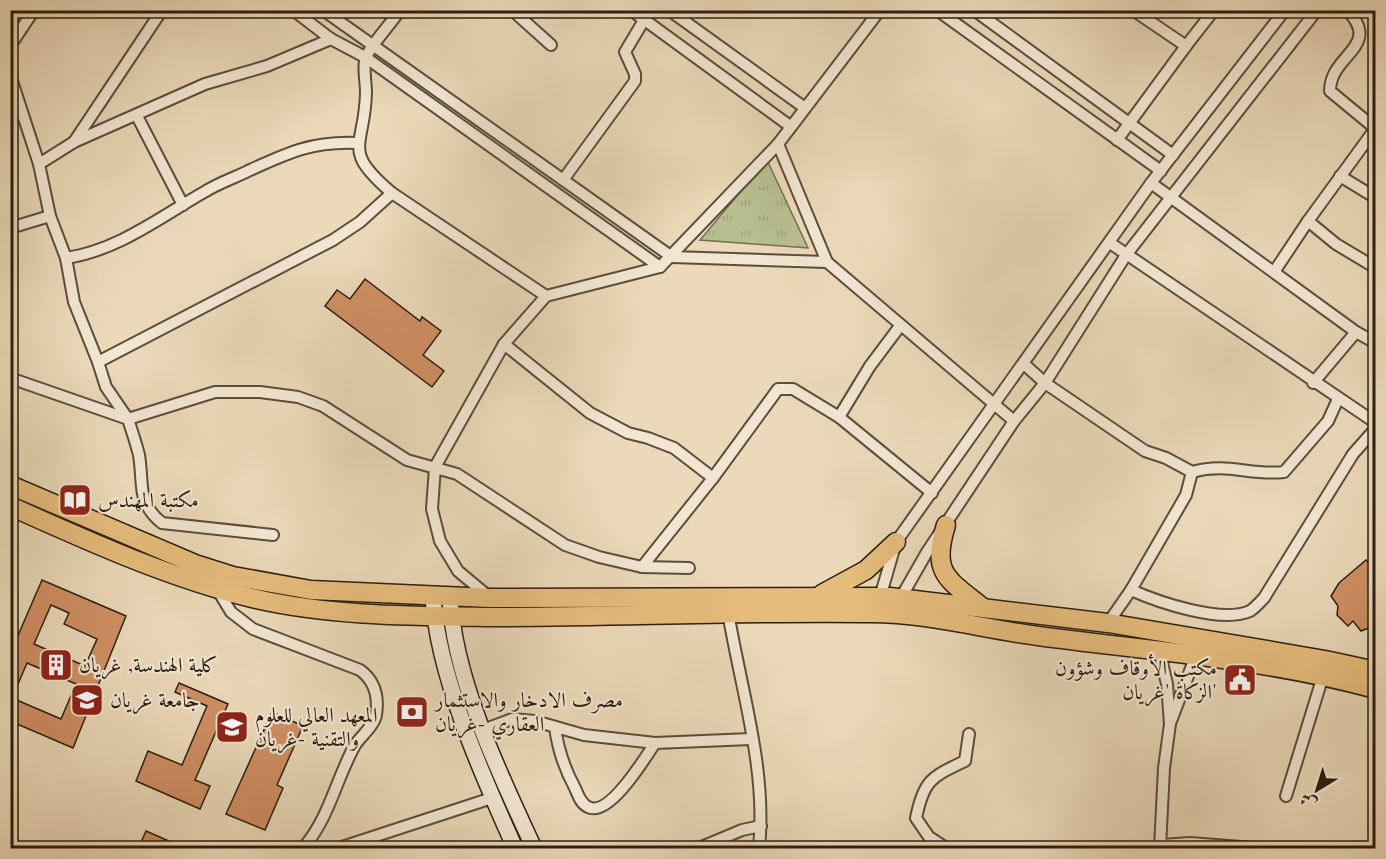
<svg xmlns="http://www.w3.org/2000/svg" width="1386" height="859" font-family="'Old Standard TT',Amiri,serif">
<style>
.grass{fill:url(#grass-tufts);stroke:#716f50;stroke-width:1.5}
.building{fill:#cf8f64;stroke:#2b1f10;stroke-width:1.5;fill-rule:evenodd}
.lines{fill:none;stroke-linecap:round;stroke-linejoin:round}
.street-casing{stroke:#5b4e3a;stroke-width:14}
.secondary-casing{stroke:#2b1f10;stroke-width:18}
.primary-casing{stroke:#2b1f10;stroke-width:21}
.street{stroke:#f2e6d2;stroke-width:10}
.secondary{stroke:#f2e6d2;stroke-width:15}
.primary{stroke:#e6bc7c;stroke-width:18}
.labels{text-anchor:middle;stroke-width:4.5;stroke-linejoin:round;paint-order:stroke}
.poi-label{font-size:21px;fill:#2b1f10;stroke:#f2e6d2;text-anchor:start}
</style>
<defs>
<pattern id="grass-tufts" width="24" height="20" patternUnits="userSpaceOnUse" patternTransform="scale(1.5)"><rect width="24" height="20" fill="#b7bf90"/><path d="M3 7l-1-3M5 7V3M7 7l1-3M15 17l-1-3M17 17v-4M19 17l1-3" fill="none" stroke="#9ea47b"/></pattern>
</defs>
<rect width="100%" height="100%" fill="#ebd9b9"/>
<filter id="stains"><feTurbulence type="fractalNoise" baseFrequency=".00333" numOctaves="4"/><feColorMatrix values="0 0 0 0 .2 0 0 0 0 .09 0 0 0 0 .02 0 0 0 .5 -.17"/></filter>
<radialGradient id="worn" r=".72"><stop offset=".6" stop-color="#630" stop-opacity="0"/><stop offset="1" stop-color="#630" stop-opacity=".3"/></radialGradient>
<polygon class="grass" points="767,160 808,248 700,240"/>
<g class="building">
<polygon points="365,279 420,321 422,317 441,331 423,355 444,371 432,387 325,306 337,290 350,299"/>
<polygon points="1366,560 1376,571 1376,636 1369,628 1361,631 1353,621 1348,626 1337,615 1338,606 1331,596 1339,583"/>
<path d="M 42,580 L 126,616 L 73,748 L 10,721 L 10,654 ZM 51,605 L 69,613 L 64,624 L 97,639 L 85,666 L 34,644 ZM 27,663 L 76,684 L 61,719 L 12,698 Z"/>
<polygon points="179,683 228,704 195,780 210,786 200,809 136,781 148,751 182,765 207,706 175,692"/>
<polygon points="272,712 303,726 277,785 283,788 265,830 226,814"/>
<polygon points="146,831 187,849 138,849"/>
</g>
<g class="lines">
<g class="street-casing">
<g id="street">
<polyline points="293,10 331,39 365,57 660,267"/>
<polyline points="323,10 672,257 827,262"/>
<path d="M 400,10 C 390,25 375,40 367,55 C 362,64 366,82 366,92 C 365,148 340,149 392,193 L 546,296 L 660,267 L 778,144 L 827,262 L 1014,421"/>
<polyline points="512,10 551,45"/>
<polyline points="631,10 790,126"/>
<polyline points="669,10 805,108"/>
<polyline points="937,10 1161,171"/>
<polyline points="974,10 1173,155"/>
<polyline points="1133,10 1186,46 1214,10"/>
<path d="M 1347,10 C 1383,47 1330,54 1330,91 L 1376,129"/>
<polyline points="10,46 34,10"/>
<polyline points="10,75 39,164"/>
<polyline points="137,116 183,205"/>
<polyline points="1117,140 1186,46"/>
<polyline points="74,142 162,10"/>
<polyline points="778,144 880,10"/>
<polyline points="1340,176 1376,198"/>
<polyline points="563,180 635,81 635,74 625,52 644,20"/>
<polyline points="1151,183 1356,332 1376,343"/>
<polyline points="1308,221 1336,244 1376,268"/>
<polyline points="10,228 50,216"/>
<polyline points="1110,243 1376,423"/>
<path d="M 66,258 C 119,250 160,217 206,191 C 219,183 234,178 248,171 C 287,153 312,141 357,143"/>
<polyline points="1274,272 1308,221 1375,129"/>
<polyline points="504,344 590,413 628,433 648,438 674,448 713,478"/>
<polyline points="98,362 74,302 66,258 50,216 39,164 74,142 205,84 267,66 331,39"/>
<path d="M 1024,364 L 1045,383 L 1145,451 L 1166,458 L 1192,472 L 1186,495 L 1131,590 C 1158,602 1222,624 1250,611 C 1255,608 1260,602 1264,598 L 1353,454 L 1376,428"/>
<polyline points="10,378 128,419"/>
<polyline points="1313,383 1356,332"/>
<polyline points="839,417 870,366 900,326"/>
<polyline points="128,419 106,387 98,362 333,240 360,222 392,193"/>
<path d="M 1192,472 C 1228,462 1250,476 1284,472 L 1328,421 L 1338,399"/>
<path d="M 273,535 L 162,523 C 136,502 144,485 139,455 C 136,443 132,431 128,419 L 215,392 L 260,392 L 298,397 L 323,406 L 407,460 L 457,474 L 565,545 L 599,557 L 642,567 L 689,568"/>
<polyline points="642,567 713,478 778,389 793,389 839,417 932,493"/>
<path d="M 217,589 L 231,612 L 253,629 L 360,670 C 375,681 379,696 376,715 C 374,726 361,736 355,745 C 336,779 329,819 303,848"/>
<polyline points="488,596 458,571 440,541 432,509 435,467 504,344 546,296"/>
<polyline points="879,601 896,542 1151,183 1285,10"/>
<polyline points="899,601 927,552 1014,421 1045,383 1126,255 1317,10"/>
<path d="M 728,612 C 741,690 767,769 759,848"/>
<polyline points="1108,623 1131,590"/>
<polyline points="1159,650 1167,684 1170,724 1164,768 1160,848"/>
<polyline points="1171,721 1196,655"/>
<path d="M 555,727 C 558,750 564,768 575,788 C 578,795 581,804 588,807 C 609,818 645,758 655,743"/>
<polyline points="483,730 512,719 535,721 584,735 655,743 751,739"/>
<polyline points="1286,796 1323,676"/>
<polyline points="1161,845 1190,843 1254,848"/>
<polyline points="339,848 492,798"/>
<polyline points="699,848 742,830 761,826"/>
<path d="M 946,848 L 929,837 L 916,818 C 924,779 932,777 965,761 L 969,734"/>
</g>
</g>
<g class="secondary-casing">
<g id="secondary">
<path d="M 433,596 C 437,674 483,777 515,848"/>
<path d="M 450,596 C 453,677 500,775 534,848"/>
</g>
</g>
<g class="primary-casing">
<g id="primary">
<polyline points="10,485 195,564 233,576 311,590 490,598 890,597 1108,623 1325,660 1376,671"/>
<path d="M 10,506 C 88,541 169,578 252,598 C 328,616 410,616 488,617 C 616,617 744,611 872,613 C 926,613 984,629 1038,636 C 1151,651 1265,659 1376,689"/>
<path d="M 946,525 C 931,573 947,579 982,607"/>
<polyline points="822,594 866,570 896,542"/>
</g>
</g>
<use href="#street" class="street"/>
<use href="#secondary" class="secondary"/>
<use href="#primary" class="primary"/>
</g>
<defs>
<g id="library-square" transform="scale(1.725)"><rect x="-9" y="-9" width="18" height="18" rx="4" fill="#8f2418" stroke="#f2e6d2"/><path d="M-6-4Q-3-5.5-.7-3.5V5Q-3 3-6 4ZM6-4Q3-5.5 .7-3.5V5Q3 3 6 4Z" fill="#fff"/></g>
<g id="building-square" transform="scale(1.725)"><rect x="-9" y="-9" width="18" height="18" rx="4" fill="#8f2418" stroke="#f2e6d2"/><path d="M-4-6H4V6H1V3H-1V6H-4ZM-2.5-4.3h1.7v1.8h-1.7ZM.8-4.3h1.7v1.8H.8ZM-2.5-1h1.7V.8h-1.7ZM.8-1h1.7V.8H.8Z" fill="#fff"/></g>
<g id="civic-square" transform="scale(1.725)"><rect x="-9" y="-9" width="18" height="18" rx="4" fill="#8f2418" stroke="#f2e6d2"/><path d="M-.6-6.5H3V-4.5H.6V-3L4-1V1h2V6H-6V1h2V-1L-.6-3ZM-1.2 2.5V6h2.4V2.5Z" fill="#fff"/></g>
<g id="university-square" transform="scale(1.725)"><rect x="-9" y="-9" width="18" height="18" rx="4" fill="#8f2418" stroke="#f2e6d2"/><path d="M0-5L7-2L0 1L-7-2ZM-4 1L0 2.5L4 1V4Q0 6-4 4Z" fill="#fff"/></g>
<g id="bank-square" transform="scale(1.725)"><rect x="-9" y="-9" width="18" height="18" rx="4" fill="#8f2418" stroke="#f2e6d2"/><path d="M-6-4H6V4H-6ZM0-2.3a2.3 2.3 0 1 0 0 4.6a2.3 2.3 0 1 0 0-4.6Z" fill="#fff"/></g>
</defs>
<g fill-rule="evenodd">
<use href="#library-square" x="75" y="500"/>
<use href="#building-square" x="56" y="665"/>
<use href="#civic-square" x="1240" y="680"/>
<use href="#university-square" x="87" y="700"/>
<use href="#bank-square" x="412" y="712"/>
<use href="#university-square" x="232" y="727"/>
</g>
<g class="labels">
<g class="poi-label">
<text x="98" y="507">مكتبة المهندس</text>
<text x="79" y="672">كلية الهندسة, غريان</text>
<text x="1217" y="675" text-anchor="end">مكتب الأوقاف وشؤون<tspan x="1217" dy="24">الزكاة 'غريان'</tspan></text>
<text x="110" y="707">جامعة غريان</text>
<text x="435" y="707">مصرف الادخار والاستثمار<tspan x="435" dy="24">العقاري -غريان</tspan></text>
<text x="255" y="722">المعهد العالي للعلوم<tspan x="255" dy="24">والتقنية -غريان</tspan></text>
</g>
</g>
<rect width="1386" height="859" fill="none" stroke="#ebd9b9" stroke-width="36"/>
<rect x="12" y="12" width="1362" height="835" fill="none" stroke="#2b1f10" stroke-width="3"/>
<rect x="18" y="18" width="1350" height="823" fill="none" stroke="#2b1f10" stroke-width="1.5"/>
<g transform="translate(1317 790) rotate(218)" stroke="#f2e6d2" stroke-width="4.5" paint-order="stroke">
<path d="M0-4.5L10 22L0 15L-10 22Z" fill="#2b1f10"/>
<text y="-9" font-size="16" font-weight="bold" text-anchor="middle" fill="#2b1f10">ش</text>
</g>
<rect width="100%" height="100%" filter="url(#stains)"/>
<rect width="100%" height="100%" fill="url(#worn)"/>
</svg>
